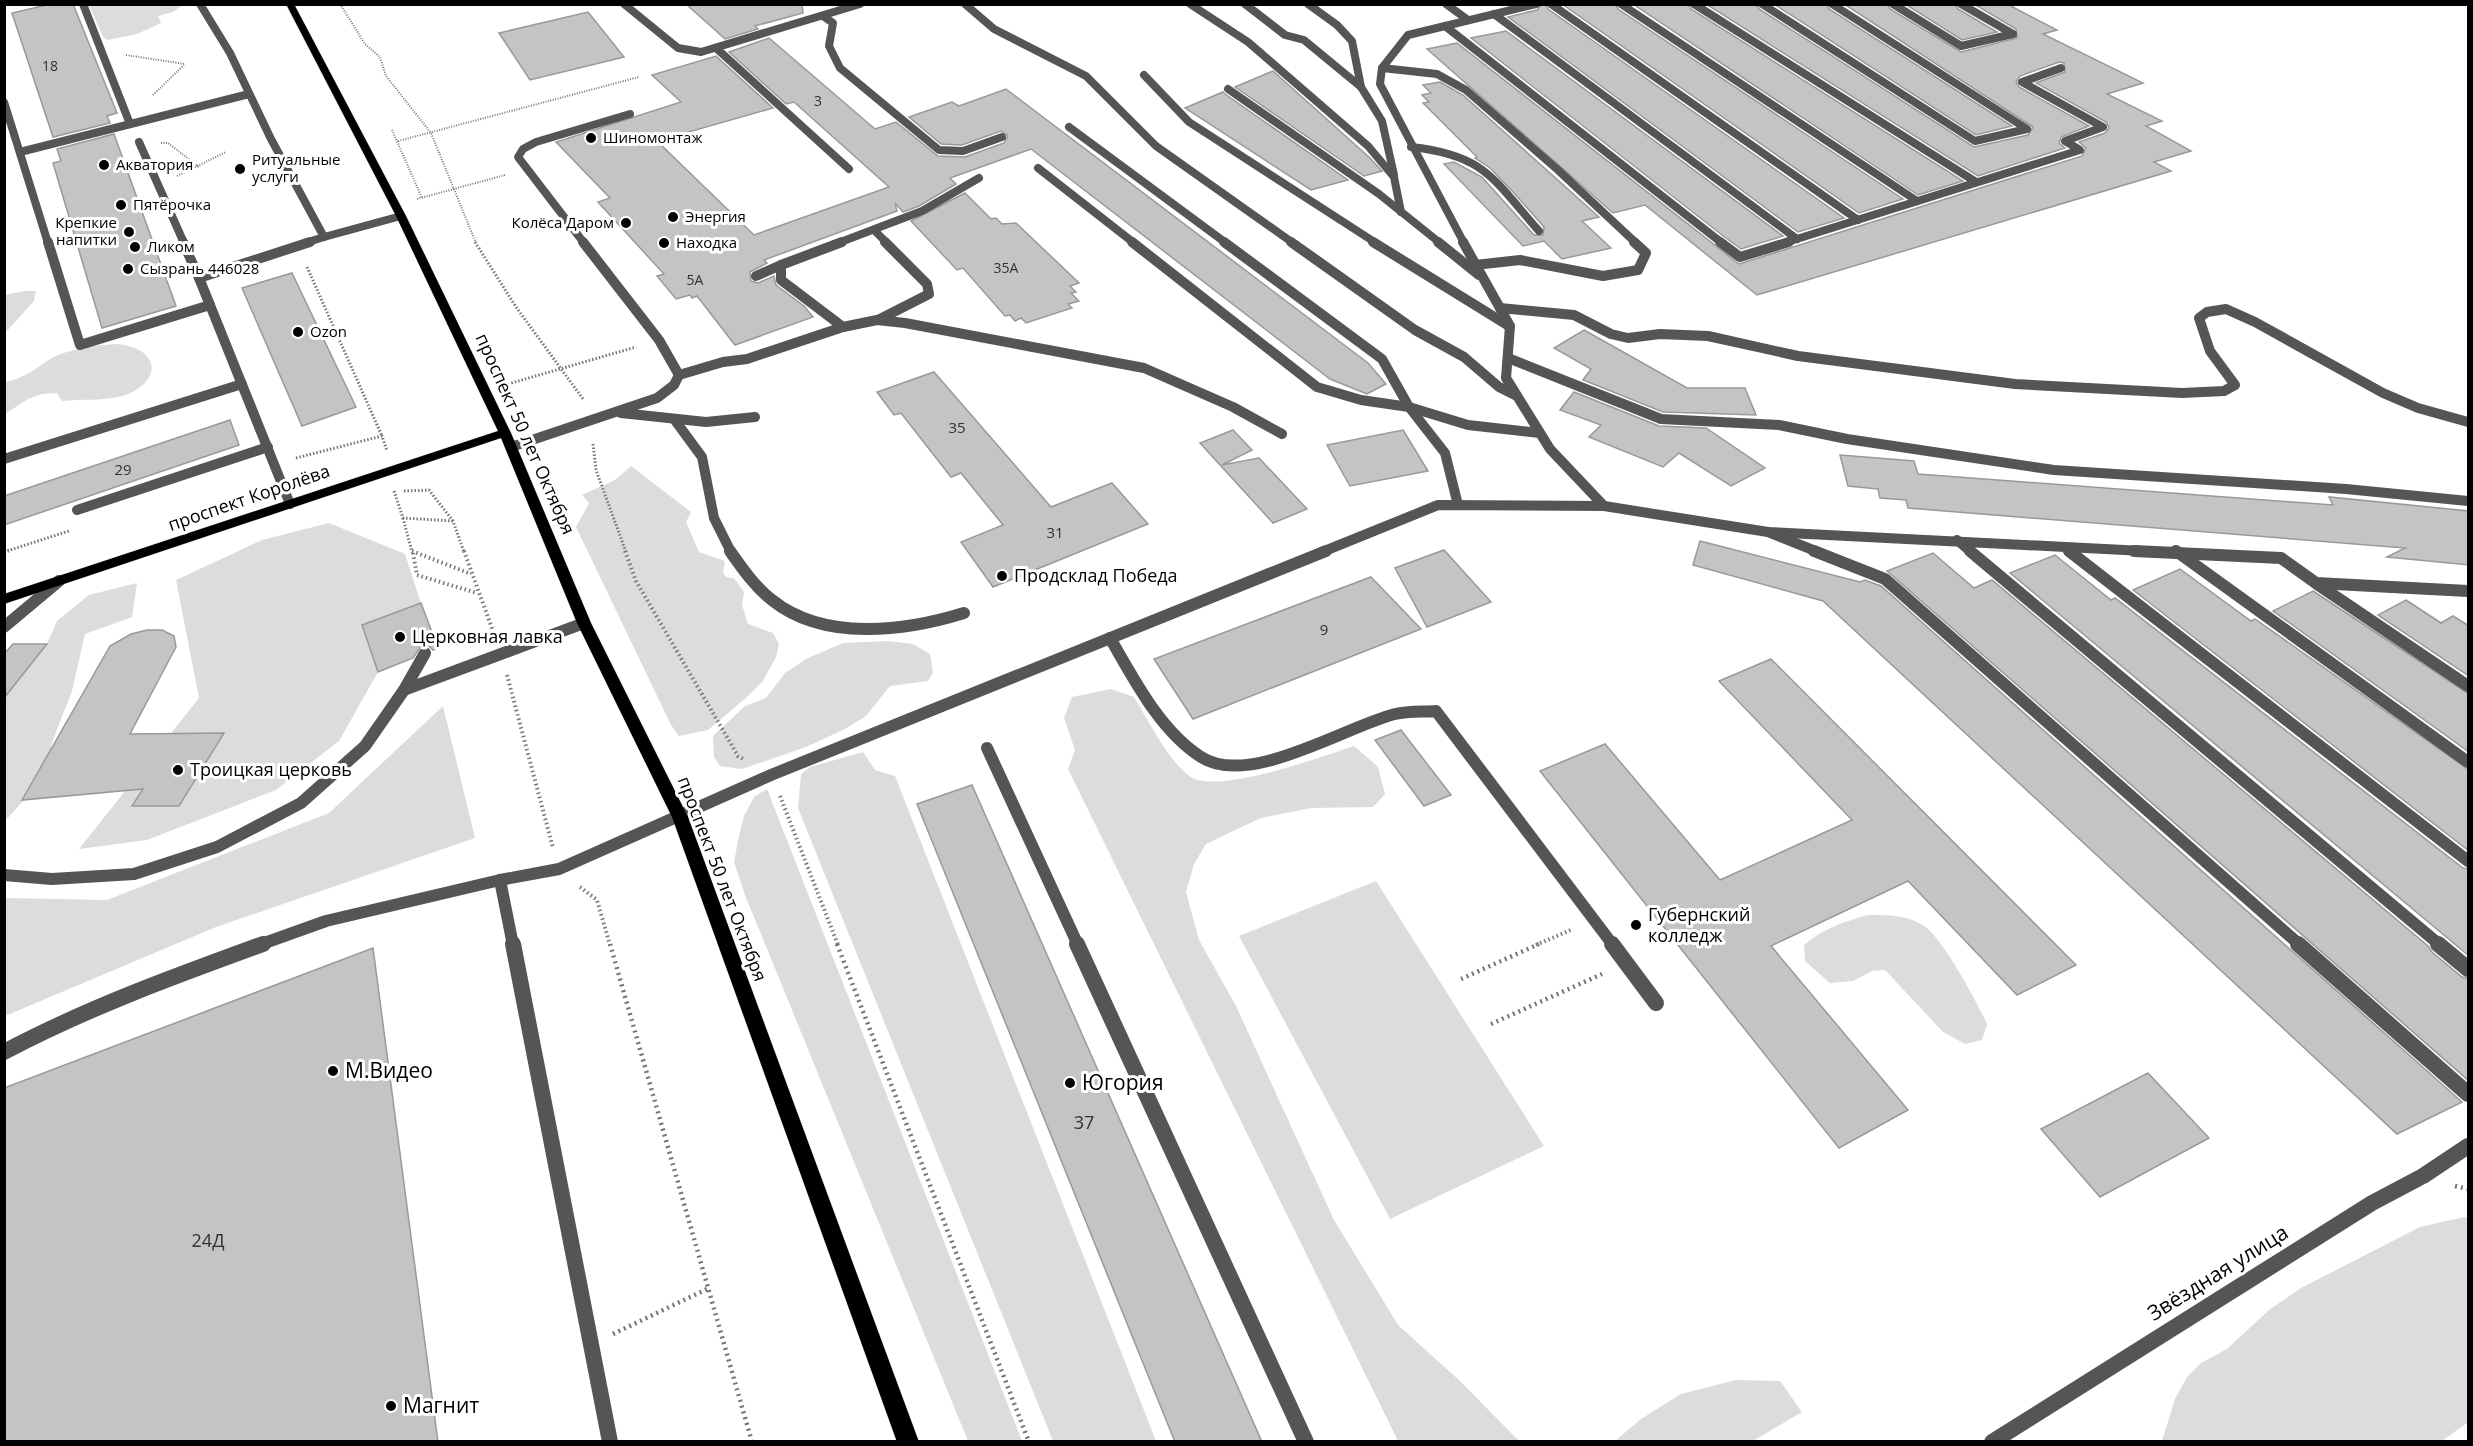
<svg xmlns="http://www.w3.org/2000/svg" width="2473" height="1446" font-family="'Open Sans',sans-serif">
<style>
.green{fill:#dcdcdc}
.building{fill:#c4c4c4;stroke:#999;stroke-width:1.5}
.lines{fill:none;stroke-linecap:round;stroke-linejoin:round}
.primary-casing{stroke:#dbdbdb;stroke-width:1}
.path-far3{stroke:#777;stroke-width:2;stroke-dasharray:1 1.5;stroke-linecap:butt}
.path-far2{stroke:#777;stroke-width:3;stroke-dasharray:1.5 2;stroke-linecap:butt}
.path-far1{stroke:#777;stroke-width:4;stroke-dasharray:1.5 3;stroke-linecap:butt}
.path{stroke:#777;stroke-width:4.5;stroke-dasharray:2 4;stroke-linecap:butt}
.service-far3{stroke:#555;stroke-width:8}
.service-far2{stroke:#555;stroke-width:10}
.service-far1{stroke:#555;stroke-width:12}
.service{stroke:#555;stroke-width:16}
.minor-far1{stroke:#555;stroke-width:8}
.minor{stroke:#555;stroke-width:16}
.primary{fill:#000;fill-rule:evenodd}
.poi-dot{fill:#000;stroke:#fff;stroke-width:2}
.labels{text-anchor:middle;stroke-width:6;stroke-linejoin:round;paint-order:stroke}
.far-number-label{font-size:14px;fill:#313131}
.far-poi-label{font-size:15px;fill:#000;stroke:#fff;text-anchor:start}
.number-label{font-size:15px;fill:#313131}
.street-label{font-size:18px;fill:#000;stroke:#fff}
.poi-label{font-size:18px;fill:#000;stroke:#fff;text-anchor:start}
.near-number-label{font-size:18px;fill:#313131}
.near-poi-label{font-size:21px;fill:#000;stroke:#fff;text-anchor:start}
.near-street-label{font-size:21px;fill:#000;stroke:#fff}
</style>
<rect width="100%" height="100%" fill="#fff"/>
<g class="green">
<polygon points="89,5 182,5 173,12 158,16 161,23 137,34 107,40 103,37"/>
<polygon points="24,291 36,291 34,301 5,333 5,295"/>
<path d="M 119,344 C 132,347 143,348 150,361 C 158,377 136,393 122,396 C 105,401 80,399 62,401 L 57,393 L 42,394 L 28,399 L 5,414 L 5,382 C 23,379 35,369 50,359 C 70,348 97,345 119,344 Z"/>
<polygon points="631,466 691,512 686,522 699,552 725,561 723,573 726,577 734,578 744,592 742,605 748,624 773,633 779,644 776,657 763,681 747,697 708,730 679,736 671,725 576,527 589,503 582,495 615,480"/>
<polygon points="329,523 405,554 421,603 363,625 378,672 339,741 276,790 147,840 79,849 199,698 176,580 262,540"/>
<polygon points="137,583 132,617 85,634 72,691 51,745 51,770 5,821 5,690 10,690 47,644 57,621 89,595"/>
<polygon points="888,641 913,644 930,654 933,672 928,681 890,686 866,716 845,729 806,747 742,769 720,766 714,757 713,736 745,706 766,698 785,673 806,659 843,643"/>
<path d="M 1111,689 L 1134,697 C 1150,723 1165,756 1189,776 C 1214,796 1324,756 1354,746 L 1378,767 L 1385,794 L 1373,807 L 1311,808 L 1261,818 L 1229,833 L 1206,844 L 1194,864 L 1186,892 L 1199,940 L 1236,1006 L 1334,1220 L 1398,1325 L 1461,1382 L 1519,1441 L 1398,1441 L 1068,769 L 1075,750 L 1064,718 L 1072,697 Z"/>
<polygon points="443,706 475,838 216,927 5,1016 5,898 107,900 329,813"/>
<polygon points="863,752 875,770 895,776 1156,1441 1053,1441 798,808 801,774 810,767"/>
<polygon points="767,789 1022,1441 968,1441 745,895 734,862 739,836 744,816 754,797"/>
<polygon points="1376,881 1544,1146 1390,1219 1239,936"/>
<path d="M 1867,915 C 1886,915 1903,914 1921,924 C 1941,934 1977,1002 1987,1024 L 1982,1040 L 1965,1044 L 1943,1032 L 1885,970 L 1872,971 L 1853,981 L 1830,983 L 1805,961 L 1804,945 C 1823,929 1843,922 1867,915 Z"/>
<polygon points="2464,1217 2468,1218 2468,1422 2442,1441 2162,1441 2175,1399 2187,1377 2201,1363 2227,1349 2269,1310 2301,1288 2420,1227"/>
<polygon points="1736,1380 1780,1381 1802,1412 1753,1441 1615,1441 1641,1419 1681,1394"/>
</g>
<g class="building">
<polygon points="51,4 73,4 117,113 107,116 110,123 53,137 12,13"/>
<polygon points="686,4 802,4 803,13 755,26 758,29 725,39"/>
<polygon points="1542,4 1545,4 1548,9 1844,218 1798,232 1508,17 1537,10"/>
<polygon points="1562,4 1615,4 1618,9 1903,199 1859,213"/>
<polygon points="1633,4 1688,4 1691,9 1963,181 1918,195"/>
<polygon points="1706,4 1756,4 1759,9 1974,147 2028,135 2033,127 1844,4 1887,4 1890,9 1961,52 2017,38 2016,29 1974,4 2007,4 2057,30 2043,34 2143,83 2107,94 2162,121 2146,126 2191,151 2154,162 2171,171 1757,295 1645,205 1613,213 1427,49 1457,43 1739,264 2082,156 2086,148 2079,142 2105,133 2109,128 2106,122 2036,83 2065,72 2064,63 2059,62 2020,76 2016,82 2019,87 2089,126 2061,137 2059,143 2065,148 1978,176"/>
<polygon points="1774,4 1826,4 1829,9 2012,126 1976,135"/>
<polygon points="1905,4 1955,4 1958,9 1997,32 1962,40"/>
<polygon points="588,12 624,57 530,80 499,33"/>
<polygon points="1506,31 1783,236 1741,249 1722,235 1471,38"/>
<polygon points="769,38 875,129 896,122 938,156 965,157 1004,143 1008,136 1001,131 962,145 941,144 909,117 952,102 959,106 1006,89 1368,363 1386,384 1367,394 1330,379 1031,149 950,178 956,184 919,206 903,212 895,203 897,211 764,260 767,263 750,272 751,281 758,283 774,276 776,285 804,306 813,317 735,345 697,296 692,298 690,295 676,299 657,276 664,274 598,202 610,198 556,142 681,102 652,75 716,56 773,108 657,141 754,235 889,187 794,102 786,104 729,52"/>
<polygon points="1273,71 1370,158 1382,171 1364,176 1235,87"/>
<polygon points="1440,82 1463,95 1599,217 1582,221 1611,248 1562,259 1544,241 1523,246 1444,164 1454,162 1482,177 1534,235 1543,235 1544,227 1514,193 1490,168 1475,158 1477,157 1423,103 1429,102 1422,95 1431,93 1423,85"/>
<polygon points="1223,92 1225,94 1348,180 1311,190 1185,108"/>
<polygon points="114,134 176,306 102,328 53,163 61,161 57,149"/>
<polygon points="965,193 991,219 996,218 1002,224 1016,223 1079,283 1070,286 1076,292 1071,293 1079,301 1068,304 1072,308 1026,323 1021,318 1015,321 1010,315 1005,316 963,268 957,270 911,221"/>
<polygon points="292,273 356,407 302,426 242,288"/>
<polygon points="1584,330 1687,388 1745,388 1756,415 1663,412 1583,380 1591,369 1554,348"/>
<polygon points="934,372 1051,507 1112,483 1148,524 993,587 961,542 1003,525 961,473 951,477 901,413 894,415 877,392"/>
<polygon points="1574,392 1659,426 1706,428 1765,468 1731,486 1679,453 1663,467 1589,437 1601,425 1560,410"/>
<polygon points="230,420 239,445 4,525 4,496"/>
<polygon points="1233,430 1252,450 1222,465 1259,458 1307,509 1273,523 1200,443"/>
<polygon points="1403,430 1428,471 1350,486 1327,445"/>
<polygon points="1840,455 1914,461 1918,474 2333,505 2329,497 2469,511 2469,565 2387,557 2405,548 1908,508 1906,500 1880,498 1878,489 1848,486"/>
<polygon points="1700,541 1860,582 1865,580 1881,586 2462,1102 2397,1134 1823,601 1693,565"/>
<polygon points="1444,550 1491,602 1427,627 1395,568"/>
<polygon points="1933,553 1974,588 1992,580 2428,946 2432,952 2462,977 2469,979 2469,1081 1887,571"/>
<polygon points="2055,555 2111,600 2115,598 2463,868 2469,869 2469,956 2010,573"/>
<polygon points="2180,569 2251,621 2255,619 2469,770 2469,851 2133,590"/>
<polygon points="1371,577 1421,629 1193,719 1154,659"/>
<polygon points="2313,591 2469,694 2469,752 2273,611"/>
<polygon points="2406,600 2441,623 2453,616 2469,626 2469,676 2378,615"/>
<polygon points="421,603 438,648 433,650 429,646 421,646 413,658 378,672 362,625"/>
<polygon points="147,630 162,630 174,636 176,647 130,734 224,733 179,806 132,806 143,789 22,800 110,646 131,634"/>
<polygon points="13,644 47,644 4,698 4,654"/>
<polygon points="1771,659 2076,965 2017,995 1908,881 1771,946 1908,1110 1839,1148 1540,771 1605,744 1720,880 1852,820 1719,681"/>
<polygon points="1401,730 1451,795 1424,806 1375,740"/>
<polygon points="972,785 1262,1442 1175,1442 917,804"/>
<polygon points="373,948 438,1442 4,1442 4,1088"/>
<polygon points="2148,1073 2209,1138 2100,1197 2041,1129"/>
</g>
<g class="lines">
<g class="primary-casing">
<polygon id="primary" points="286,4 294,4 406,216 511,433 591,623 688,817 919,1442 897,1442 672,817 577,623 501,438 4,604 4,594 498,431 396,216"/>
</g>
<g class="path-far3">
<polyline points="340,4 365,44 380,57 386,76 431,133 476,243"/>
<polyline points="126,55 185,64"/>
<polyline points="153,95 184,65"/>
<polyline points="392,130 422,198"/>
<polyline points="398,141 639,77"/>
<polyline points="161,143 168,143 199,167"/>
<polyline points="177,176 226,152"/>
<polyline points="417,199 505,175"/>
</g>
<g class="path-far2">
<polyline points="475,242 516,307 583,399"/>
<polyline points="307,267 382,436"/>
<polyline points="508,384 636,347"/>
<polyline points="593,444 596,470 626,552"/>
<polyline points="296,458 382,436 387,451"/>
<polyline points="394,491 403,518 453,521"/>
<polyline points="404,491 429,490 453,521 464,552"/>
<polyline points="403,518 412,552"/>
<polyline points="4,552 69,531"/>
</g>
<g class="path-far1">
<polyline points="412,551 471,574"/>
<polyline points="464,551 493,631"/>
<polyline points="625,551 636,581 738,756 745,760"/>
<polyline points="4,552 9,551"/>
<polyline points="413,553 417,575 477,593"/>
<polyline points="507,675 553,848"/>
<polyline points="780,796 838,945"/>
<polyline points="580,887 597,900 610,945"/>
<polyline points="1536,945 1573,929"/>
</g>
<g class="path">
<polyline points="610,944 752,1442"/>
<polyline points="837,944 1029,1442"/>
<polyline points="1461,979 1539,944"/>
<polyline points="1491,1024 1602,974"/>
<polyline points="2455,1186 2468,1189"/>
<polyline points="613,1334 707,1289"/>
</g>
<g class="service-far3">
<polyline points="83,4 130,124"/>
<polyline points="624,4 678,48 701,52 860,4"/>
<polyline points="965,4 994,29 1086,76 1156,146 1293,243"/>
<polyline points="1190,4 1248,42 1368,146 1394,177 1401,212"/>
<polyline points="1245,4 1285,35 1304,40 1361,87 1382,121 1394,175"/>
<polyline points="1308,4 1337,25 1352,41 1361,87"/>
<polyline points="1446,4 1468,20"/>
<polyline points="1551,4 1858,220"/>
<polyline points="1621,4 1917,201"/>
<polyline points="1694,4 1976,182"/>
<polyline points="1762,4 1975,141 2027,129 1832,4"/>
<polyline points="1893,4 1961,46 2013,34 1961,4"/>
<polyline points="1494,14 1797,239"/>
<polyline points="823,16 833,23 829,46 840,68 939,150 963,151 1002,137"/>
<polyline points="1445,26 1722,243"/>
<polyline points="716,48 849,169"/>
<polyline points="1382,68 1437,74 1466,90 1558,170 1636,243"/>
<polyline points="1144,75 1189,122 1376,243"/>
<polyline points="1228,89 1379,194 1440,243"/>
<polyline points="4,102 48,243"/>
<polyline points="1069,127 1226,243"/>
<polyline points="139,142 184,243"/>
<path d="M 1411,147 C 1485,155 1493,179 1539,231"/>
<polyline points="20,152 249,94"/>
<polyline points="1038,168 1134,243"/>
<polyline points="874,230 887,243"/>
<polyline points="305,243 324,237"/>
<polyline points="584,243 518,157 523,149 536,142 630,114"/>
<polyline points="838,243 922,211 979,178"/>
<polyline points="1464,243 1380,84 1382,68 1408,35 1536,4"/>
<polyline points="1784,243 2080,150 2065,141 2103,127 2022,82 2061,68"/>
</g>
<g class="service-far2">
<polyline points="48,242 80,345 210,305 290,504"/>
<polyline points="183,242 199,278"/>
<polyline points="1132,242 1317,387 1361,400 1409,407 1468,425 1540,433"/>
<polyline points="1224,242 1382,359 1409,407 1445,453 1458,505"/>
<polyline points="1291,242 1415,330 1464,357 1499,387 1517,396"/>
<polyline points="1373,242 1509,326"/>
<polyline points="1438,242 1479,275"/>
<polyline points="1720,242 1740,257 1789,242"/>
<polyline points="1475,265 1520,260 1603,276 1638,270 1646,253 1634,242"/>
<polyline points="756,276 781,265"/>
<polyline points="210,305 199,278 310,242"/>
<polyline points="1500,308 1574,315 1611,334 1628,338 1660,334 1708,336 1798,356 2015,384 2182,393 2224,391 2235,385 2210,351 2199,318 2207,312 2226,309 2255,322 2383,393 2418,408 2468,422"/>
<polyline points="878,320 929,294 927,284 885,242"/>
<polyline points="843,327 877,320 905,323 1144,368 1233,407 1282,434"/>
<polyline points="1508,358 1661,419 1779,425 1847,439 2054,470 2346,489 2468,501"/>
<polyline points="679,375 723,362 747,359 843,327 781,280 781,265 842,242"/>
<polyline points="621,413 706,422 755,417"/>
<polyline points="674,419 702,457 714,518 731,552"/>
<polyline points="511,447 657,398 674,385 679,375 659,340 583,242"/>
<polyline points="4,459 242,384"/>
<polyline points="1604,506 1768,532 2163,552"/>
<polyline points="77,510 268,447"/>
<polyline points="1768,532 1818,552"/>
<polyline points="1957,540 1971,552"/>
<polyline points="2067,549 2071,552"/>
<polyline points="1322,552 1438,505 1604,506 1550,449 1506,378 1510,326 1463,242"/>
</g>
<g class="service-far1">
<path d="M 730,551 C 742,568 755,587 772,600 C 824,642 906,631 964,613"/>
<polyline points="1814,551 1885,579 2300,945"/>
<polyline points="1970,551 2440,945"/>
<polyline points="2069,551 2468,861"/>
<polyline points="2134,551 2281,558 2316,583 2468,591"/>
<polyline points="2176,551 2468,762"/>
<polyline points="2317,584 2468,686"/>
<polyline points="4,627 59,581"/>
<path d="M 1110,638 C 1134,679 1160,731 1201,757 C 1249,788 1344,727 1395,714 C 1408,711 1423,712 1436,711 L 1613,945"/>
<polyline points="404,690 584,623"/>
<polyline points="987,748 1078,945"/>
<polyline points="4,875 52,879 134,874 217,847 301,803 365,746 404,690 425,653"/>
<polyline points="500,880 513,945"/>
<polyline points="259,945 326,921 500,880 559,869 771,775 1326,551"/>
</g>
<g class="service">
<polyline points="513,944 610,1442"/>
<polyline points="1077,944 1306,1442"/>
<polyline points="1612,944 1656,1003"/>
<polyline points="2298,944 2468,1094"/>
<polyline points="2438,944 2468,969"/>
<path d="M 4,1052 C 87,1008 175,976 263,944"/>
</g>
<polyline class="minor-far1" points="200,4 230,53 271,139 324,237 401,216"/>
<polyline class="minor" points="1992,1442 2372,1203 2423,1176 2468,1146"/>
<use href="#primary" class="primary"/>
</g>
<g class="poi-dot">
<circle cx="591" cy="138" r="6"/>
<circle cx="104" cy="165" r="6"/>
<circle cx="240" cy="169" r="6"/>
<circle cx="121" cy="205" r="6"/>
<circle cx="673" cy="217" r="6"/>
<circle cx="626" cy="223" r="6"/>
<circle cx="129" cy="232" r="6"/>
<circle cx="664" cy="243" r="6"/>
<circle cx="135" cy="247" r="6"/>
<circle cx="128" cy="269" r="6"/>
<circle cx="298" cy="332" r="6"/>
<circle cx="1002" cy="576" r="6"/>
<circle cx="400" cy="637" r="6"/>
<circle cx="178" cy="770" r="6"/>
<circle cx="1636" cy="925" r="6"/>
<circle cx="333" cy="1071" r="6"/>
<circle cx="1070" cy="1083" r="6"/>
<circle cx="391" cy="1406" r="6"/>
</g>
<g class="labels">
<g class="far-number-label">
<text x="50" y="71">18</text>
<text x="818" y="106">3</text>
<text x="1006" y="273">35А</text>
<text x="695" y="285">5А</text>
</g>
<g class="far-poi-label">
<text x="603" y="143">Шиномонтаж</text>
<text x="252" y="165">Ритуальные<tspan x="252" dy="17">услуги</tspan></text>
<text x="116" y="170">Акватория</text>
<text x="133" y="210">Пятёрочка</text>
<text x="685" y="222">Энергия</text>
<text x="117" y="228" text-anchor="end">Крепкие<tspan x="117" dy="17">напитки</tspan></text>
<text x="614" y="228" text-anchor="end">Колёса Даром</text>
<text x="676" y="248">Находка</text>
<text x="147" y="252">Ликом</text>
<text x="140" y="274">Сызрань 446028</text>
<text x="310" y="337">Ozon</text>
</g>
<g class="number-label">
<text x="957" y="433">35</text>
<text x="123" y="475">29</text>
<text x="1055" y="538">31</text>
<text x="1324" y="635">9</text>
</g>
<g class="street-label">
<text transform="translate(525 434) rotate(66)" y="6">проспект 50 лет Октября</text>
<text transform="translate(249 498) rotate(-19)" y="6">проспект Королёва</text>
<text transform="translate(722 879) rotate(69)" y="6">проспект 50 лет Октября</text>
</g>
<g class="poi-label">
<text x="1014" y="582">Продсклад Победа</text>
<text x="412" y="643">Церковная лавка</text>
<text x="190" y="776">Троицкая церковь</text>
<text x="1648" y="921">Губернский<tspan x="1648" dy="21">колледж</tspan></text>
</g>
<g class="near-number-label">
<text x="1084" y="1129">37</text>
<text x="208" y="1247">24Д</text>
</g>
<g class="near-poi-label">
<text x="345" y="1078">М.Видео</text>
<text x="1082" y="1090">Югория</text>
<text x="403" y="1413">Магнит</text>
</g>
<g class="near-street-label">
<text transform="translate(2218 1273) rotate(-32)" y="7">Звёздная улица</text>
</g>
</g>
<rect width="2473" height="1446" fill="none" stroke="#000000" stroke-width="12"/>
</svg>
